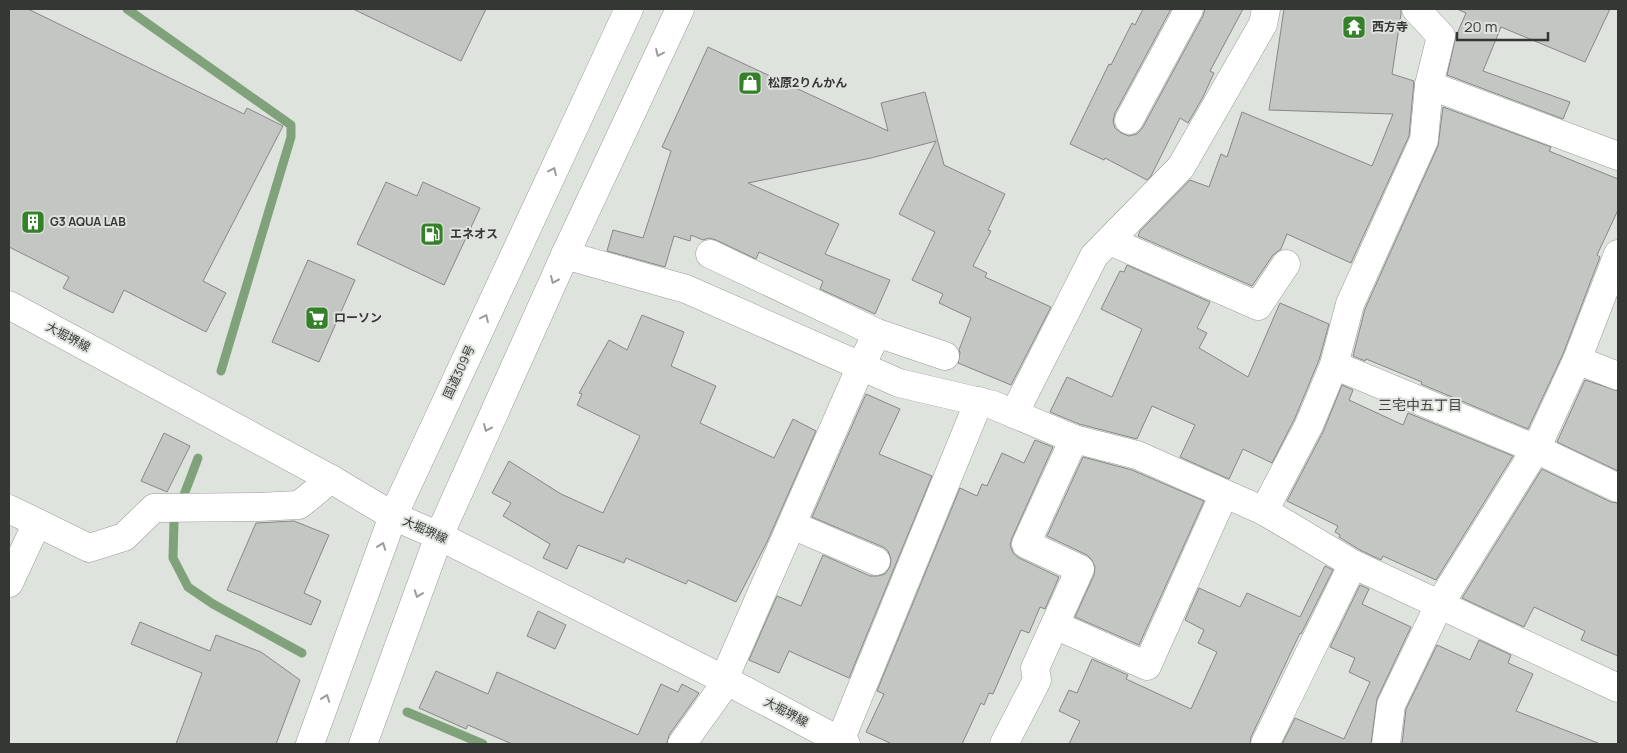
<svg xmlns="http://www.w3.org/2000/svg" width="1627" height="753" font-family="Manrope,'Noto Sans JP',sans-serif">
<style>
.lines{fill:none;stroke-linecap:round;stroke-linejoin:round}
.stream{stroke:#80a27a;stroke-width:9}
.building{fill:#c3c6c2;stroke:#858884}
.minor-casing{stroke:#999d99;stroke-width:29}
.major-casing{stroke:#999d99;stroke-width:29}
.highway-casing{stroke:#999d99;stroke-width:29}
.minor{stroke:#fff;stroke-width:28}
.major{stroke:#fff;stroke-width:28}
.highway{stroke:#fff;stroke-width:28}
.oneway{stroke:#9a9b9a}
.labels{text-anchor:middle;stroke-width:4;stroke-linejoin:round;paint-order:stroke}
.poi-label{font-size:12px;font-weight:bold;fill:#353735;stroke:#dfe3de;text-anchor:start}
.street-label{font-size:12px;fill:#353735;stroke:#dfe3de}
.neighbourhood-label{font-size:14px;fill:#414440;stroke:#dfe3de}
</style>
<rect width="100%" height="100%" fill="#dfe3de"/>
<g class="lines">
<g class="stream">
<polyline points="127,9 291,125 291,137 221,371"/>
<polyline points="198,458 174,521 173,558 188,587 213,604 302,653"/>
<polyline points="407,712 483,744"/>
</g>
</g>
<g class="building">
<polygon points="9,9 28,9 244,114 247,108 283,126 203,281 226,293 206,332 124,290 113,313 63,288 69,277 9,247"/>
<polygon points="353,9 486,9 461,61"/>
<polygon points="1143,9 1171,9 1115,113 1113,121 1115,128 1121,133 1129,136 1137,134 1143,127 1203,16 1205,9 1243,9 1210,71 1214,73 1203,97 1188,123 1180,118 1151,176 1147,180 1105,158 1104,160 1070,144 1109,64 1111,65 1132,23 1135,25"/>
<polygon points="1284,9 1401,9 1401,14 1392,74 1414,81 1409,136 1351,263 1287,234 1281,249 1273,255 1252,286 1138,236 1140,231 1190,180 1209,187 1221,154 1227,157 1242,112 1372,166 1393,114 1269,110"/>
<polygon points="1457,9 1610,9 1585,62 1501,27 1483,71 1570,102 1563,119 1447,75 1456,36 1466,13"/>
<polygon points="708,47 888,131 881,103 925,92 944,165 1005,194 988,230 991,231 973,266 987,273 985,277 1051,307 1011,385 958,363 960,353 959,350 971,318 939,303 943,294 912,280 935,232 899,214 936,141 871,158 748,183 839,224 825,254 890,280 875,314 820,289 823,281 759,252 756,259 716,240 709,238 703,240 691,235 690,241 674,236 665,267 607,251 613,230 643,238 671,151 662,147"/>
<polygon points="1443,107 1551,147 1549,151 1618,179 1618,210 1597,255 1600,257 1563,354 1528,429 1421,384 1422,382 1366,359 1365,361 1353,356 1365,309 1438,146"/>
<polygon points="386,182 417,196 423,182 480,208 444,285 357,244"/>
<polygon points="308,260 355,280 319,362 272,342"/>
<polygon points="1127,265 1210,302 1197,328 1207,333 1199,348 1248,377 1280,303 1329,324 1319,360 1295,418 1272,463 1243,449 1229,479 1180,457 1195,425 1152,406 1137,439 1079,424 1050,412 1067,377 1112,397 1142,329 1101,309 1120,271 1124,272"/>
<polygon points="642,315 684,332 671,366 716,386 700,423 774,458 793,419 816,431 767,542 736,602 688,580 686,584 626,558 624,563 578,545 567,569 543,558 550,544 503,516 511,503 492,493 509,461 561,494 603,513 640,436 577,405 582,394 579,393 609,340 627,350"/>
<polygon points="1585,380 1618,391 1618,471 1557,442"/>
<polygon points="1342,385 1353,390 1349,400 1403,425 1408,413 1513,456 1436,580 1383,556 1381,560 1360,550 1339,537 1340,535 1335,532 1338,526 1287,501 1323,432"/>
<polygon points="866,394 900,409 879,454 932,476 849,678 789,651 779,673 749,660 777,596 801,606 823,555 870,576 878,576 885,574 890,567 891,559 888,551 883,547 812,517"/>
<polygon points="164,433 190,446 167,492 141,481"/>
<polygon points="1035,440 1053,447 1012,538 1010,545 1013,553 1019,558 1059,577 1045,609 1040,607 1029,633 1021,630 993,694 989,693 984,705 981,703 962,744 892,744 866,732 884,694 877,691 960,488 977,496 982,484 987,486 1002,453 1024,463"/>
<polygon points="1083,457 1132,470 1204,501 1139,645 1075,617 1094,575 1095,567 1092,560 1087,555 1047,536"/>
<polygon points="1542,469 1611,502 1618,503 1618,656 1581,640 1585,631 1534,607 1524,627 1462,598"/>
<polygon points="294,521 329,535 304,593 321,601 311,625 227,590 256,523"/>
<polygon points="1325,566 1333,570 1301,634 1300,633 1251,737 1250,744 1069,744 1080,721 1059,711 1069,690 1077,693 1092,659 1128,675 1126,679 1191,709 1217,652 1198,643 1204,630 1185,620 1199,588 1240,607 1247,593 1300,617"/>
<polygon points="1360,585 1369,589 1362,604 1411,627 1377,699 1371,744 1282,744 1295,718 1344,739 1370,682 1349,672 1355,658 1330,647"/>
<polygon points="538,611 566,625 555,649 527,636"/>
<polygon points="140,622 210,651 216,635 261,652 300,680 276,744 176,744 202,673 131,644"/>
<polygon points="1479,640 1511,655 1508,663 1533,674 1516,711 1598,743 1598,744 1402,744 1406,709 1437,645 1470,660"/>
<polygon points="436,671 488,694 497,672 638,735 661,684 678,692 682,684 699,693 669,735 667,744 512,744 468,725 466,729 419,708"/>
</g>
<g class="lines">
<g class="minor-casing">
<g id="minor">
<polyline points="1429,85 1618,156"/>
<polyline points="1129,120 1189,9"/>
<polyline points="1110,241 1258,306 1286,264"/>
<polyline points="710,254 877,333 945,356"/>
<polyline points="565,255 686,289 899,383 993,405 1074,439 1137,455 1264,511 1353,564 1618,688"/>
<polyline points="1577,360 1618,376"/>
<polyline points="1334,365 1536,449 1618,488"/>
<polyline points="1014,414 1094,256 1181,167 1263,24 1266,9"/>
<polyline points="9,509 89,548 124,537 154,508 258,507 299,505 331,479"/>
<polyline points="1264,511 1309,425 1334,365 1350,304 1424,140 1429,85 1441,36 1416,9"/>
<polyline points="792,525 876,561"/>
<polyline points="9,583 37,523"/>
<polyline points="1055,625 1147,666 1224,494"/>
<polyline points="724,679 861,366 877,333"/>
<polyline points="840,741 979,401"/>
<polyline points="682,744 727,681"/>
<polyline points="1004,744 1037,680 1035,668 1080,569 1026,544 1074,439"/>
<polyline points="1265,744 1353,564"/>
<polyline points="1386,744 1391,705 1439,605 1536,449 1577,360 1618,254"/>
</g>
</g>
<g class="major-casing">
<polyline id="major" points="9,305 331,479 393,516 439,536 727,681 846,744"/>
</g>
<g class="highway-casing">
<g id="highway">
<polyline points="310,744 393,516 629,9"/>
<polyline points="363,744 439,536 565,255 680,9"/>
</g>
</g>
<use href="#minor" class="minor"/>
<use href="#major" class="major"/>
<use href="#highway" class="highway"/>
</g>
<defs><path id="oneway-chevron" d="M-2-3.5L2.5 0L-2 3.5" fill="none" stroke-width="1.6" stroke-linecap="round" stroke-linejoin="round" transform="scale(1.25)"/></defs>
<g class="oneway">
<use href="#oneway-chevron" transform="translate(659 53) rotate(115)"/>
<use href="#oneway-chevron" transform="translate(553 171) rotate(-65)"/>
<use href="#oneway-chevron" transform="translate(554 280) rotate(114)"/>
<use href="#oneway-chevron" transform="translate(485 318) rotate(-65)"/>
<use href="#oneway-chevron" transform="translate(487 428) rotate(114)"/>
<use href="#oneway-chevron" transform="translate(382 546) rotate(-70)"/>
<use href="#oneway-chevron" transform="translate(418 594) rotate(110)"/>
<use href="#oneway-chevron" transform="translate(326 698) rotate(-70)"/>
</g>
<defs>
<g id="temple-square" transform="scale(1.25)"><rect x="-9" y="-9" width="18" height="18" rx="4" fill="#358129" stroke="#dfe3de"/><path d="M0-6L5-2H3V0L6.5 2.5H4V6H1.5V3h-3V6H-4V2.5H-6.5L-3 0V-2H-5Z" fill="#fff"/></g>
<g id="shop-square" transform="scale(1.25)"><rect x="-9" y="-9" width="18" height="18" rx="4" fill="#358129" stroke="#dfe3de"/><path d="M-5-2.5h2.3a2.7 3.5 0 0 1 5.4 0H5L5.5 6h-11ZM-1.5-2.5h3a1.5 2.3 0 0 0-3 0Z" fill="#fff"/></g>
<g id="building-square" transform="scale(1.25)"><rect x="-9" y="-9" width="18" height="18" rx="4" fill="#358129" stroke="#dfe3de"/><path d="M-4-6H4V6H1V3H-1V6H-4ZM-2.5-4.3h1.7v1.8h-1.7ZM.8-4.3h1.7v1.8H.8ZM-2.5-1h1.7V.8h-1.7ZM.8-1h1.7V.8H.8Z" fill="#fff"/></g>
<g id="fuel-square" transform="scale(1.25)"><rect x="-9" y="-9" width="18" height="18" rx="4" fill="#358129" stroke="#dfe3de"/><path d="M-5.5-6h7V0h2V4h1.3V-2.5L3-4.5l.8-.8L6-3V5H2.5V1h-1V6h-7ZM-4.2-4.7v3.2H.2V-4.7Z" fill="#fff"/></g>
<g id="supermarket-square" transform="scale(1.25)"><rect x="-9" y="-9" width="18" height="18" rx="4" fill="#358129" stroke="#dfe3de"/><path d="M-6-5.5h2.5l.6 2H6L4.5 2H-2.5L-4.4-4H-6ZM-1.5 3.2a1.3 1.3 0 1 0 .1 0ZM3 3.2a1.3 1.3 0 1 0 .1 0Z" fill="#fff"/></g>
</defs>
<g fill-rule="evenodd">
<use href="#temple-square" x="1354" y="27"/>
<use href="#shop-square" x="750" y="83"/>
<use href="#building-square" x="33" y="222"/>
<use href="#fuel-square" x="432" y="234"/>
<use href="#supermarket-square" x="317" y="318"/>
</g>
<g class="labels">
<g class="poi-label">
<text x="1372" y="31">西方寺</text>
<text x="768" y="87">松原2りんかん</text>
<text x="50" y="226">G3 AQUA LAB</text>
<text x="450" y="238">エネオス</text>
<text x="334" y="322">ローソン</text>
</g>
<g class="street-label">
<text transform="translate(68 337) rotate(28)" y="4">大堀堺線</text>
<text transform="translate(459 372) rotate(-65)" y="4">国道309号</text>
<text transform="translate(425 530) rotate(24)" y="4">大堀堺線</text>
<text transform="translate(786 712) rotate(28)" y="4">大堀堺線</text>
</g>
<g class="neighbourhood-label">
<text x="1420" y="410">三宅中五丁目</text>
</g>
</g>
<rect width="1627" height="753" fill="none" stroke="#353735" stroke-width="20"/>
<path d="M1457 32v8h91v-8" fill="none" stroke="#353735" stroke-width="2.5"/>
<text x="1464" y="32" font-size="15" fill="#353735" stroke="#dfe3de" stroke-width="4" paint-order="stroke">20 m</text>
</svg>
